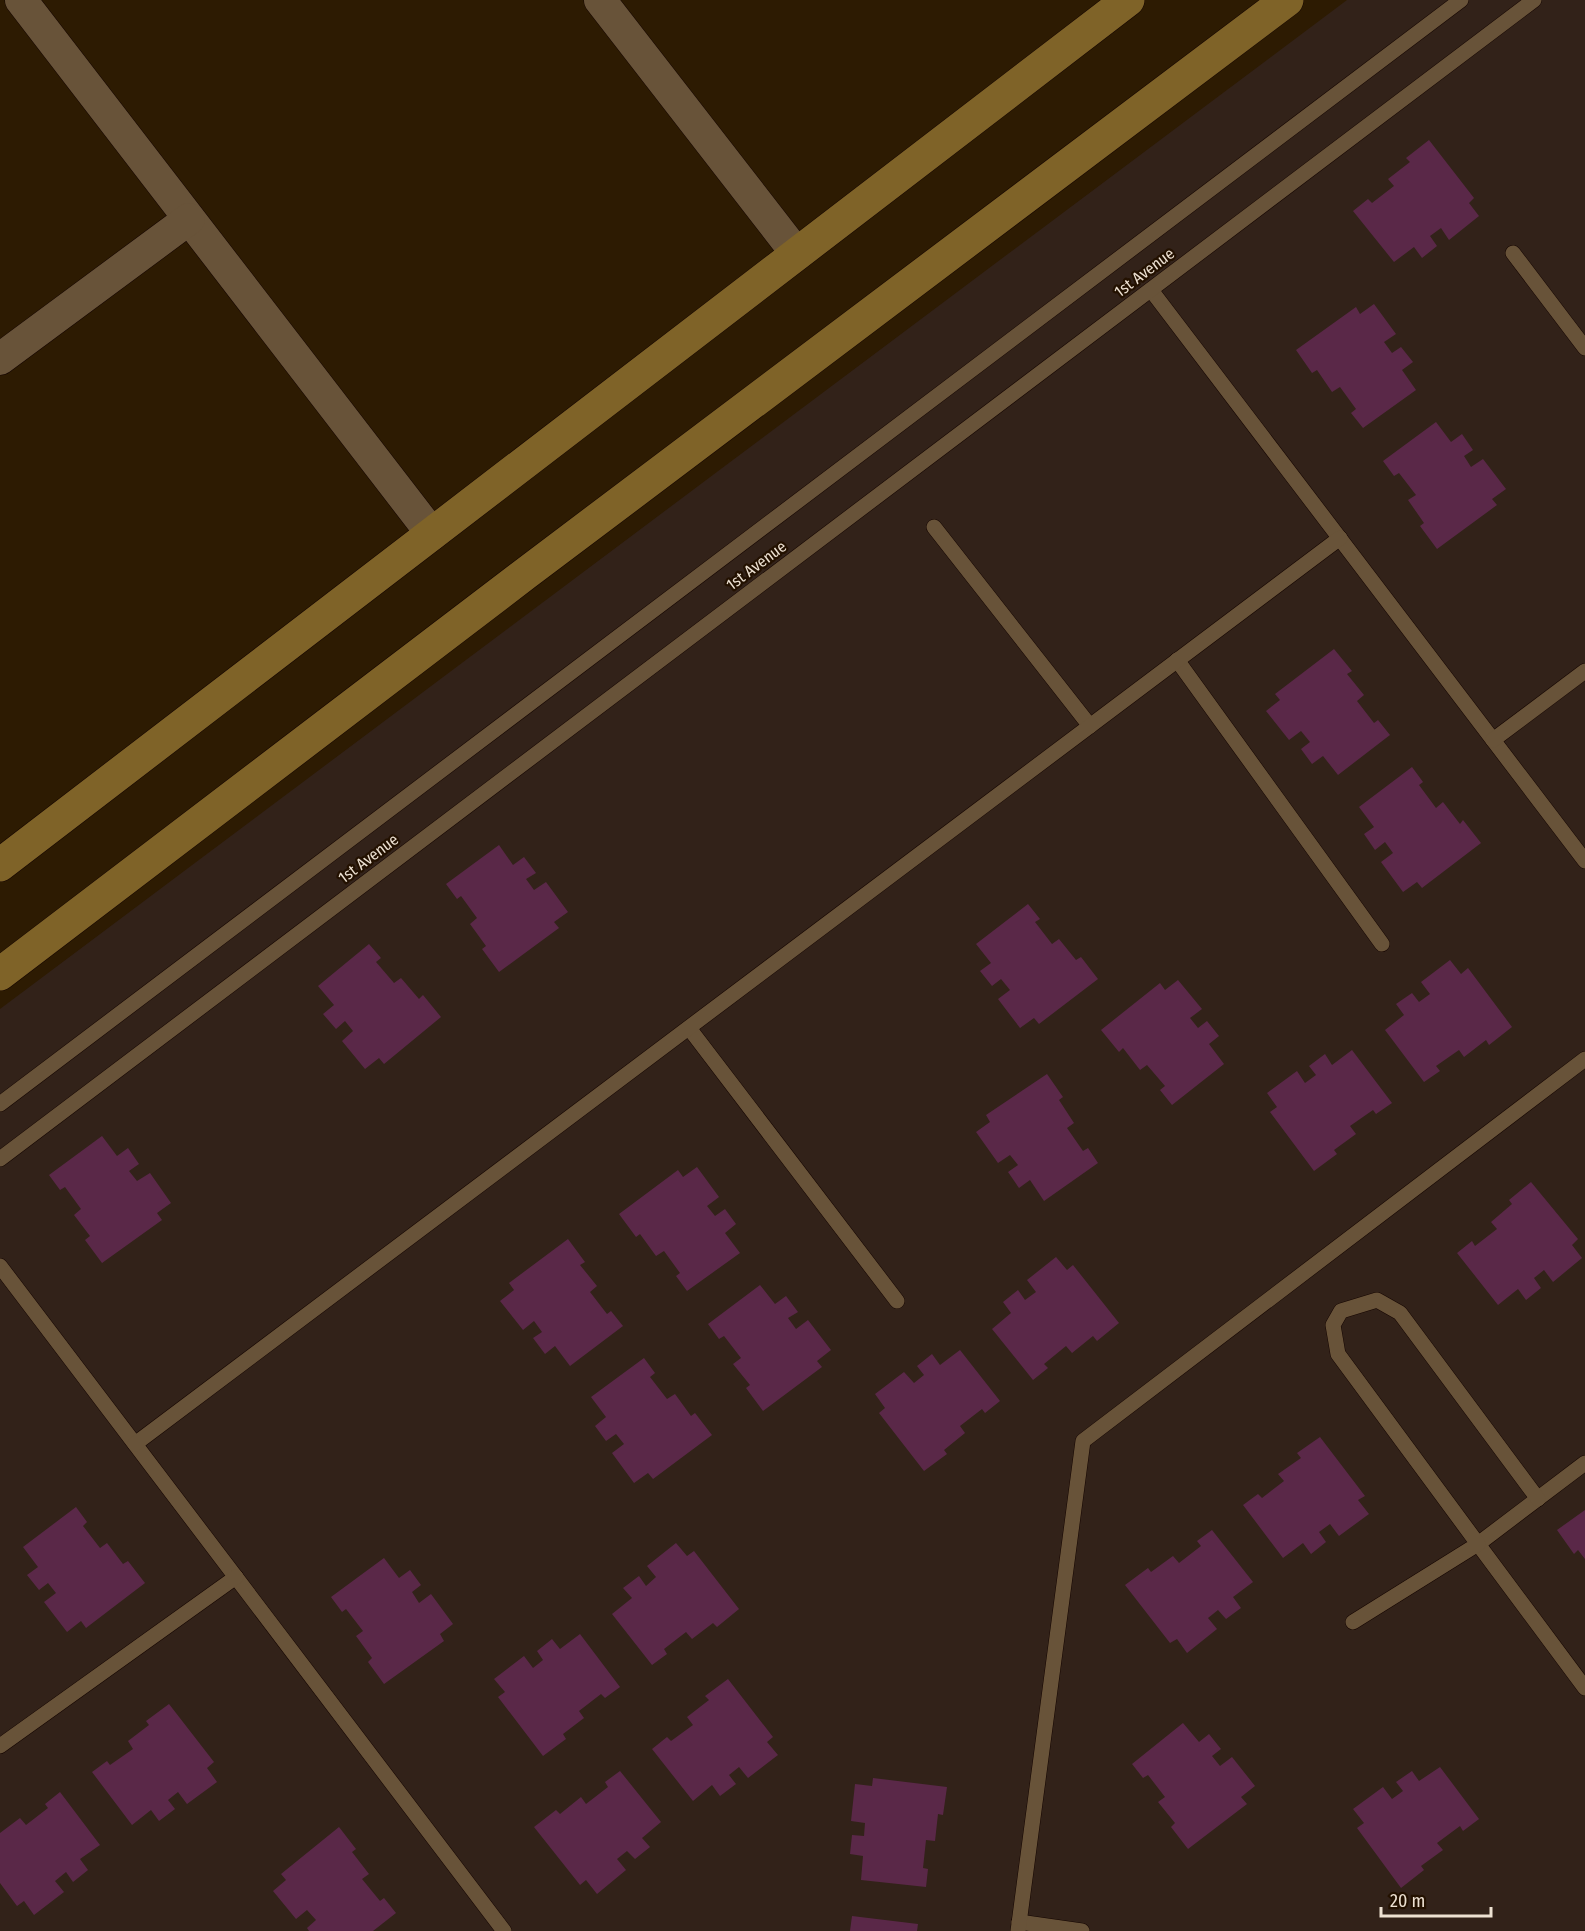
<svg xmlns="http://www.w3.org/2000/svg" width="1585" height="1931" font-family="'Fira Sans Condensed',sans-serif">
<style>
.education{fill:#322219}
.building{fill:#5a2848}
.lines{fill:none;stroke-linecap:round;stroke-linejoin:round}
.lane-casing{stroke:#150500;stroke-width:16}
.street-casing{stroke:#150500;stroke-width:33}
.secondary-casing{stroke:#150500;stroke-width:34}
.lane{stroke:#685339;stroke-width:15}
.street{stroke:#685339;stroke-width:32}
.secondary{stroke:#7f6328;stroke-width:33}
.labels{text-anchor:middle;stroke-width:4.5;stroke-linejoin:round;paint-order:stroke}
.street-label{font-size:16px;fill:#ede1d2;stroke:#231100}
</style>
<rect width="100%" height="100%" fill="#2d1b02"/>
<polygon class="education" points="1347,0 1585,0 1585,1931 0,1931 0,1009"/>
<g class="building">
<polygon points="1429,140 1474,198 1469,203 1479,216 1449,240 1441,228 1430,236 1437,246 1422,258 1414,247 1394,262 1353,211 1368,199 1372,203 1394,186 1388,179 1410,162 1406,158"/>
<polygon points="1374,304 1396,334 1384,342 1392,353 1401,347 1413,362 1402,370 1416,390 1363,428 1351,413 1356,409 1340,387 1332,392 1317,370 1312,373 1296,350 1356,307 1360,314"/>
<polygon points="1436,422 1451,442 1462,434 1473,450 1464,456 1471,467 1483,459 1506,489 1492,499 1497,505 1437,549 1420,526 1424,523 1408,500 1416,495 1399,473 1394,476 1383,461"/>
<polygon points="1334,649 1352,671 1347,674 1364,695 1357,701 1374,723 1378,720 1390,735 1338,775 1323,756 1312,764 1301,749 1310,742 1301,731 1289,740 1266,711 1280,700 1275,694"/>
<polygon points="1412,767 1423,782 1419,785 1436,808 1443,802 1460,824 1463,820 1481,843 1422,888 1417,882 1403,892 1381,862 1393,853 1385,842 1375,850 1364,834 1374,827 1359,807"/>
<polygon points="499,845 513,865 524,857 536,873 526,879 534,890 546,882 568,912 554,922 559,928 499,972 482,949 486,946 470,924 477,918 461,896 457,899 446,884"/>
<polygon points="1028,904 1040,919 1035,922 1052,944 1059,939 1076,960 1081,957 1098,979 1039,1024 1034,1018 1020,1028 998,999 1010,990 1001,979 992,986 980,971 991,963 976,944"/>
<polygon points="369,944 381,958 376,962 394,983 401,978 419,999 423,995 441,1017 384,1064 379,1058 365,1069 342,1041 353,1031 345,1021 336,1029 323,1014 334,1005 318,986"/>
<polygon points="1450,960 1461,974 1468,968 1512,1027 1489,1045 1486,1040 1464,1057 1459,1050 1436,1066 1440,1071 1424,1082 1385,1030 1404,1015 1396,1004 1412,993 1419,1002 1430,994 1421,982"/>
<polygon points="1178,980 1202,1009 1190,1018 1198,1028 1207,1021 1219,1036 1209,1044 1224,1064 1172,1105 1160,1090 1165,1086 1147,1065 1140,1070 1123,1048 1119,1052 1101,1030 1160,983 1165,990"/>
<polygon points="1352,1050 1392,1103 1376,1114 1373,1110 1350,1126 1356,1134 1334,1150 1337,1154 1314,1171 1270,1112 1277,1107 1267,1093 1297,1071 1305,1083 1316,1075 1309,1066 1325,1054 1332,1065"/>
<polygon points="1047,1074 1063,1097 1059,1100 1074,1123 1067,1128 1083,1151 1088,1148 1098,1163 1044,1201 1030,1180 1019,1188 1008,1172 1018,1165 1010,1155 998,1163 976,1132 990,1122 986,1115"/>
<polygon points="102,1136 117,1156 128,1148 139,1164 129,1171 137,1181 150,1173 171,1203 157,1213 162,1220 102,1263 85,1240 90,1236 74,1215 81,1209 65,1187 60,1190 49,1175"/>
<polygon points="697,1167 719,1197 707,1206 715,1216 725,1209 736,1224 725,1233 740,1253 687,1291 676,1276 680,1273 664,1251 656,1256 640,1234 636,1237 619,1214 678,1170 683,1177"/>
<polygon points="1531,1182 1578,1239 1572,1245 1582,1258 1553,1282 1544,1270 1534,1278 1541,1288 1526,1300 1518,1289 1498,1305 1457,1253 1472,1241 1475,1246 1497,1229 1491,1222 1512,1204 1509,1200"/>
<polygon points="568,1239 585,1262 580,1265 597,1286 590,1292 607,1314 611,1311 623,1326 570,1366 555,1346 545,1354 533,1338 542,1332 534,1321 523,1330 500,1301 514,1290 509,1283"/>
<polygon points="1056,1257 1067,1270 1073,1265 1119,1323 1097,1341 1093,1336 1072,1353 1066,1346 1044,1364 1048,1368 1033,1380 992,1329 1011,1313 1003,1302 1018,1290 1025,1300 1036,1292 1027,1280"/>
<polygon points="760,1285 775,1304 786,1296 798,1312 788,1318 796,1329 808,1320 831,1350 817,1361 822,1367 763,1411 746,1388 750,1385 733,1364 741,1358 724,1336 719,1339 708,1324"/>
<polygon points="960,1350 1000,1401 985,1413 982,1409 960,1426 965,1433 944,1450 947,1454 924,1471 879,1413 885,1408 875,1394 904,1372 914,1383 924,1375 917,1366 932,1354 940,1365"/>
<polygon points="644,1358 655,1373 650,1377 667,1399 675,1394 691,1416 695,1413 712,1435 653,1479 648,1473 634,1483 612,1453 624,1444 616,1434 606,1441 595,1426 606,1417 591,1397"/>
<polygon points="1320,1437 1365,1496 1358,1500 1369,1514 1339,1536 1330,1524 1319,1532 1326,1542 1311,1554 1303,1543 1283,1558 1243,1505 1258,1494 1262,1498 1284,1481 1278,1474 1301,1458 1297,1453"/>
<polygon points="76,1507 87,1522 83,1526 100,1548 107,1543 123,1564 128,1561 145,1583 86,1628 81,1621 67,1632 44,1602 56,1593 48,1583 39,1590 27,1575 38,1567 23,1547"/>
<polygon points="1585,1510 1585,1559 1578,1550 1574,1554 1557,1530"/>
<polygon points="1212,1530 1253,1582 1233,1597 1241,1608 1226,1619 1218,1610 1208,1618 1217,1629 1187,1653 1177,1639 1170,1643 1125,1585 1148,1568 1151,1572 1173,1556 1179,1563 1201,1546 1197,1541"/>
<polygon points="676,1543 687,1556 694,1551 739,1609 717,1627 713,1623 692,1639 686,1632 664,1649 667,1654 652,1665 612,1614 632,1598 623,1588 639,1576 646,1586 656,1577 647,1566"/>
<polygon points="384,1558 399,1578 410,1570 421,1585 412,1592 419,1603 431,1594 453,1624 440,1634 444,1641 384,1684 368,1662 372,1658 356,1636 363,1631 346,1609 342,1612 331,1597"/>
<polygon points="580,1634 620,1687 605,1698 601,1694 579,1711 584,1718 563,1734 566,1739 543,1756 498,1697 505,1692 494,1679 524,1656 533,1668 543,1660 537,1651 552,1639 560,1649"/>
<polygon points="728,1679 773,1737 767,1742 778,1755 748,1778 739,1767 729,1775 736,1784 720,1796 712,1785 693,1801 652,1749 667,1737 671,1741 693,1725 687,1717 709,1700 705,1696"/>
<polygon points="169,1704 214,1762 207,1768 217,1782 187,1804 178,1792 168,1800 175,1809 159,1821 151,1810 132,1825 92,1772 107,1761 110,1765 133,1749 128,1741 149,1725 146,1721"/>
<polygon points="1183,1723 1199,1742 1209,1734 1221,1749 1212,1756 1220,1766 1232,1757 1255,1786 1241,1797 1247,1804 1188,1849 1171,1827 1175,1823 1158,1802 1165,1797 1148,1775 1143,1778 1132,1764"/>
<polygon points="1440,1767 1479,1819 1463,1831 1460,1826 1437,1843 1443,1850 1421,1866 1424,1870 1401,1888 1357,1828 1364,1823 1353,1809 1383,1787 1392,1799 1403,1791 1396,1782 1412,1771 1419,1781"/>
<polygon points="620,1771 661,1822 642,1838 650,1847 635,1859 627,1851 617,1859 626,1870 597,1894 586,1880 580,1885 534,1827 556,1810 560,1814 581,1797 586,1804 608,1787 605,1782"/>
<polygon points="873,1778 947,1787 943,1815 938,1814 935,1841 926,1840 923,1868 928,1869 926,1887 861,1880 863,1856 850,1854 852,1835 864,1836 865,1823 851,1821 855,1784 872,1786"/>
<polygon points="60,1792 100,1845 80,1859 88,1870 73,1882 66,1872 55,1881 64,1892 34,1915 24,1901 17,1906 0,1883 0,1833 20,1818 26,1825 48,1808 45,1804"/>
<polygon points="339,1827 356,1849 352,1852 369,1874 362,1879 380,1901 384,1898 396,1913 373,1931 309,1931 307,1928 316,1920 307,1910 296,1919 273,1891 286,1880 281,1874"/>
<polygon points="852,1916 918,1924 917,1931 850,1931"/>
</g>
<g class="lines">
<g class="lane-casing">
<g id="lane">
<polyline points="1513,253 1585,348"/>
<polyline points="1151,290 1585,861"/>
<polyline points="934,527 1090,726"/>
<polyline points="1177,660 1382,944"/>
<polyline points="1493,740 1585,671"/>
<polyline points="689,1028 897,1301"/>
<polyline points="0,1104 1461,0"/>
<polyline points="0,1159 1534,0"/>
<polyline points="0,1266 504,1931"/>
<polyline points="135,1444 1340,538"/>
<polyline points="1585,1463 1478,1544 1585,1688"/>
<polyline points="1353,1622 1478,1544 1338,1354 1333,1325 1341,1311 1377,1300 1400,1313 1538,1499"/>
<polyline points="0,1746 236,1577"/>
<polyline points="1019,1922 1082,1931"/>
<polyline points="1018,1931 1083,1441 1585,1059"/>
</g>
</g>
<g class="street-casing">
<g id="street">
<polyline points="21,0 432,534"/>
<polyline points="600,0 797,254"/>
<polyline points="0,359 189,219"/>
</g>
</g>
<g class="secondary-casing">
<g id="secondary">
<polyline points="0,865 1128,0"/>
<polyline points="0,974 525,574 1287,0"/>
</g>
</g>
<use href="#lane" class="lane"/>
<use href="#street" class="street"/>
<use href="#secondary" class="secondary"/>
</g>
<g class="labels">
<g class="street-label">
<text transform="translate(1144 272) rotate(-37)" y="6">1st Avenue</text>
<text transform="translate(756 565) rotate(-37)" y="6">1st Avenue</text>
<text transform="translate(368 858) rotate(-37)" y="6">1st Avenue</text>
</g>
</g>
<path d="M1381 1907v9h110v-9" fill="none" stroke="#ede1d2" stroke-width="3"/>
<text x="1390" y="1907" font-size="18" fill="#ede1d2" stroke="#231100" stroke-width="4.5" paint-order="stroke">20 m</text>
</svg>
